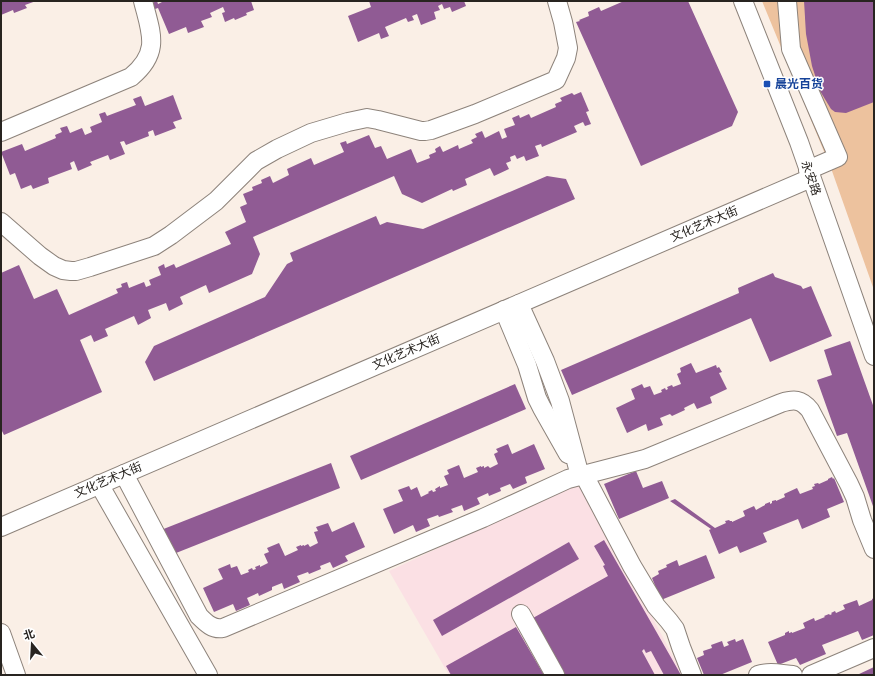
<svg xmlns="http://www.w3.org/2000/svg" width="875" height="676" font-family="Cabin,'Noto Sans SC',sans-serif">
<style>
.commercial{fill:#fbe0e4}
.green{fill:#edc29e}
.building{fill:#905b94}
.lines{fill:none;stroke-linecap:round;stroke-linejoin:round}
.minor-casing{stroke:#8d837b;stroke-width:20}
.minor{stroke:#fff;stroke-width:18}
.transit-dot{fill:#1a4fb4;stroke:#fff;stroke-width:1.5}
.labels{text-anchor:middle;stroke-width:3;stroke-linejoin:round;paint-order:stroke}
.transit-label{font-size:12px;font-weight:bold;fill:#164399;stroke:#fff;text-anchor:start}
.street-label{font-size:12px;fill:#282420;stroke:#fff}
</style>
<rect width="100%" height="100%" fill="#faefe6"/>
<polygon class="commercial" points="580,482 683,675 449,675 389,571"/>
<polygon class="green" points="762,1 874,1 874,290 832,171"/>
<g class="building">
<polygon points="1,1 36,1 25,5 27,8 14,13 13,10 1,15"/>
<polygon points="157,1 158,4 164,1 248,1 249,2 251,1 254,10 246,13 247,15 235,20 234,18 225,22 222,13 225,12 223,7 210,13 212,17 201,21 204,27 188,33 186,27 169,34 158,8 155,9 152,3"/>
<polygon points="369,1 464,1 466,6 452,12 450,7 444,9 442,4 438,6 440,10 434,12 436,19 421,25 417,14 412,16 414,20 408,22 406,18 385,27 389,36 381,39 379,33 358,42 348,16 371,7"/>
<polygon points="624,1 688,1 738,112 732,126 641,166 576,22 580,21 579,20 589,16 588,12 599,7 601,11"/>
<polygon points="804,1 874,1 874,102 846,113 835,112 831,109 820,91 812,66 806,34"/>
<polygon points="581,92 589,111 586,112 591,124 585,126 583,122 574,126 577,132 542,147 541,144 535,146 539,156 526,161 524,156 517,159 515,155 510,157 511,161 506,163 509,169 494,176 490,168 465,179 467,185 453,191 452,189 422,203 402,194 394,176 253,237 260,254 252,274 209,293 206,285 180,297 183,304 169,311 166,303 148,310 151,318 138,325 134,316 105,329 108,336 94,342 91,335 80,340 102,392 4,435 1,429 1,273 19,265 34,299 57,289 69,315 118,293 116,289 122,287 121,284 127,282 129,288 144,282 146,287 151,285 149,280 161,275 158,267 164,264 165,268 174,264 176,268 231,244 225,232 246,222 240,207 247,204 243,194 253,190 252,187 262,183 261,180 270,176 273,183 289,175 287,169 311,158 314,165 344,152 340,143 346,141 347,144 369,135 375,148 381,146 387,159 411,149 417,163 430,158 429,155 436,152 435,149 440,146 443,152 458,145 459,149 473,143 471,140 477,137 475,134 482,131 485,138 499,131 502,139 507,137 504,129 515,125 512,118 519,115 520,118 529,114 531,118 556,107 555,104 562,101 560,98 572,93 574,95"/>
<polygon points="173,95 182,119 173,122 176,128 155,136 153,130 148,132 149,136 126,145 124,141 120,142 125,154 110,160 108,155 90,162 92,165 78,171 74,161 70,163 72,169 48,178 49,183 33,189 31,185 21,189 15,173 10,175 1,152 22,144 25,151 56,138 55,135 62,132 60,128 67,126 70,133 82,128 85,135 92,132 90,127 102,122 99,114 105,112 107,116 136,105 133,99 141,96 145,106"/>
<polygon points="547,176 566,179 575,199 154,381 145,362 154,346 265,297 287,264 293,261 290,253 376,216 380,225 387,222 423,229"/>
<polygon points="773,273 775,277 801,286 803,289 811,286 832,336 770,362 751,318 572,395 561,370 739,293 738,288"/>
<polygon points="850,341 874,408 874,509 847,433 837,436 817,380 832,375 824,350"/>
<polygon points="691,363 696,373 716,365 717,368 719,367 722,372 719,373 727,389 710,397 712,403 697,409 694,403 684,408 685,410 672,416 670,414 660,418 663,425 648,431 646,424 627,433 616,408 635,399 631,389 642,384 644,388 650,386 654,395 662,392 661,390 665,388 666,390 668,389 667,387 672,385 673,387 681,384 677,374 681,372 680,368"/>
<polygon points="515,384 526,409 361,480 350,456"/>
<polygon points="508,444 512,454 534,444 545,469 525,477 527,483 513,489 510,484 500,488 501,491 489,496 488,493 477,498 480,504 464,511 462,505 451,509 453,512 439,517 438,515 427,519 430,526 416,532 413,525 394,534 383,509 403,501 398,490 409,486 411,490 417,487 421,497 429,493 428,492 432,490 433,492 436,491 435,489 440,486 440,488 448,485 444,476 449,474 447,470 459,465 464,478 478,472 476,468 481,466 481,467 484,466 484,468 488,466 490,468 498,464 494,454 498,452 496,449"/>
<polygon points="331,463 340,488 171,555 161,530"/>
<polygon points="636,471 643,488 662,481 669,498 619,519 604,484"/>
<polygon points="832,477 833,479 834,478 844,502 827,509 830,517 802,529 798,519 763,533 767,542 740,553 737,546 719,554 709,530 711,529 670,501 675,499 715,528 726,523 725,521 729,520 730,521 732,521 732,522 745,516 743,511 754,506 756,510 765,505 765,504 770,502 770,504 772,503 772,501 776,500 776,501 785,497 784,494 797,488 800,494 813,489 812,487 815,486 814,484 818,483 819,484 828,480 828,479"/>
<polygon points="354,522 365,547 345,556 348,561 333,568 330,562 320,566 321,569 309,574 308,572 297,576 300,582 284,589 282,583 272,587 272,590 259,596 258,593 247,598 250,605 236,611 233,604 214,612 203,588 223,579 218,569 230,564 231,568 237,566 241,575 249,572 248,570 252,568 253,570 256,569 255,567 260,565 260,567 268,563 264,554 269,552 267,548 279,543 285,556 298,550 296,547 301,545 301,546 304,545 304,546 308,544 310,547 318,543 314,532 318,531 316,527 328,523 332,532"/>
<polygon points="604,540 681,675 664,675 651,651 646,653 644,649 642,651 655,675 565,675 533,618 608,576 603,566 605,565 594,546"/>
<polygon points="569,542 579,559 442,636 433,620"/>
<polygon points="706,555 715,578 661,600 652,578 659,574 658,571 667,567 666,565 677,560 679,566"/>
<polygon points="874,598 874,635 862,640 858,631 822,645 826,654 800,665 796,658 778,665 768,642 785,635 785,633 789,631 789,633 792,632 792,633 805,628 803,623 814,618 815,621 825,617 824,616 829,614 830,615 832,614 831,613 835,611 836,613 845,609 843,605 857,600 859,606 872,600 872,599"/>
<polygon points="516,627 544,675 451,675 446,666"/>
<polygon points="735,639 736,642 743,639 752,662 720,675 704,675 697,658 704,655 703,651 712,648 711,645 722,641 724,647 729,645 727,642"/>
<polygon points="874,667 874,675 857,675"/>
</g>
<g class="lines">
<g class="minor-casing">
<g id="minor">
<polyline points="743,1 799,142 874,356"/>
<polyline points="787,1 791,49 838,157 808,170"/>
<path d="M 1,132 L 131,77 C 161,52 151,33 143,1"/>
<polyline points="1,222 40,256 54,266 63,270 71,271 76,271 90,267 154,246 171,235 216,201 256,161 277,149 311,133 348,122 367,118 378,120 421,131 425,131 431,130 475,114 556,80 566,58 568,48 563,22 557,1"/>
<polyline points="519,304 545,361 560,401 580,476"/>
<polyline points="504,310 527,365 537,398 542,408 568,454"/>
<path d="M 124,474 L 199,616 C 206,623 213,630 223,628 L 483,518 L 568,479 L 645,459 L 781,403 C 794,399 801,399 810,410 L 849,484 L 855,497 L 862,520 L 874,549"/>
<polyline points="584,475 632,566 656,606 669,621 675,629 681,647 692,675"/>
<polyline points="99,484 208,675"/>
<polyline points="1,527 811,178"/>
<polyline points="521,614 555,675"/>
<polyline points="1,633 16,675"/>
<path d="M 758,675 C 769,671 781,674 793,675"/>
<polyline points="811,675 874,648"/>
</g>
</g>
<use href="#minor" class="minor"/>
</g>
<rect class="transit-dot" x="763" y="80" width="8" height="8" rx="2"/>
<g class="labels">
<g class="transit-label">
<text x="775" y="88">晨光百货</text>
</g>
<g class="street-label">
<text transform="translate(811 178) rotate(71)" y="4">永安路</text>
<text transform="translate(704 224) rotate(-23)" y="4">文化艺术大街</text>
<text transform="translate(406 352) rotate(-23)" y="4">文化艺术大街</text>
<text transform="translate(108 480) rotate(-23)" y="4">文化艺术大街</text>
</g>
</g>
<rect width="875" height="676" fill="none" stroke="#282420" stroke-width="4"/>
<g transform="translate(32 644) rotate(342)" stroke="#ffffff" stroke-width="3" paint-order="stroke">
<path d="M0-3L7 15L0 10L-7 15Z" fill="#282420"/>
<text y="-6" font-size="11" font-weight="bold" text-anchor="middle" fill="#282420">北</text>
</g>
</svg>
